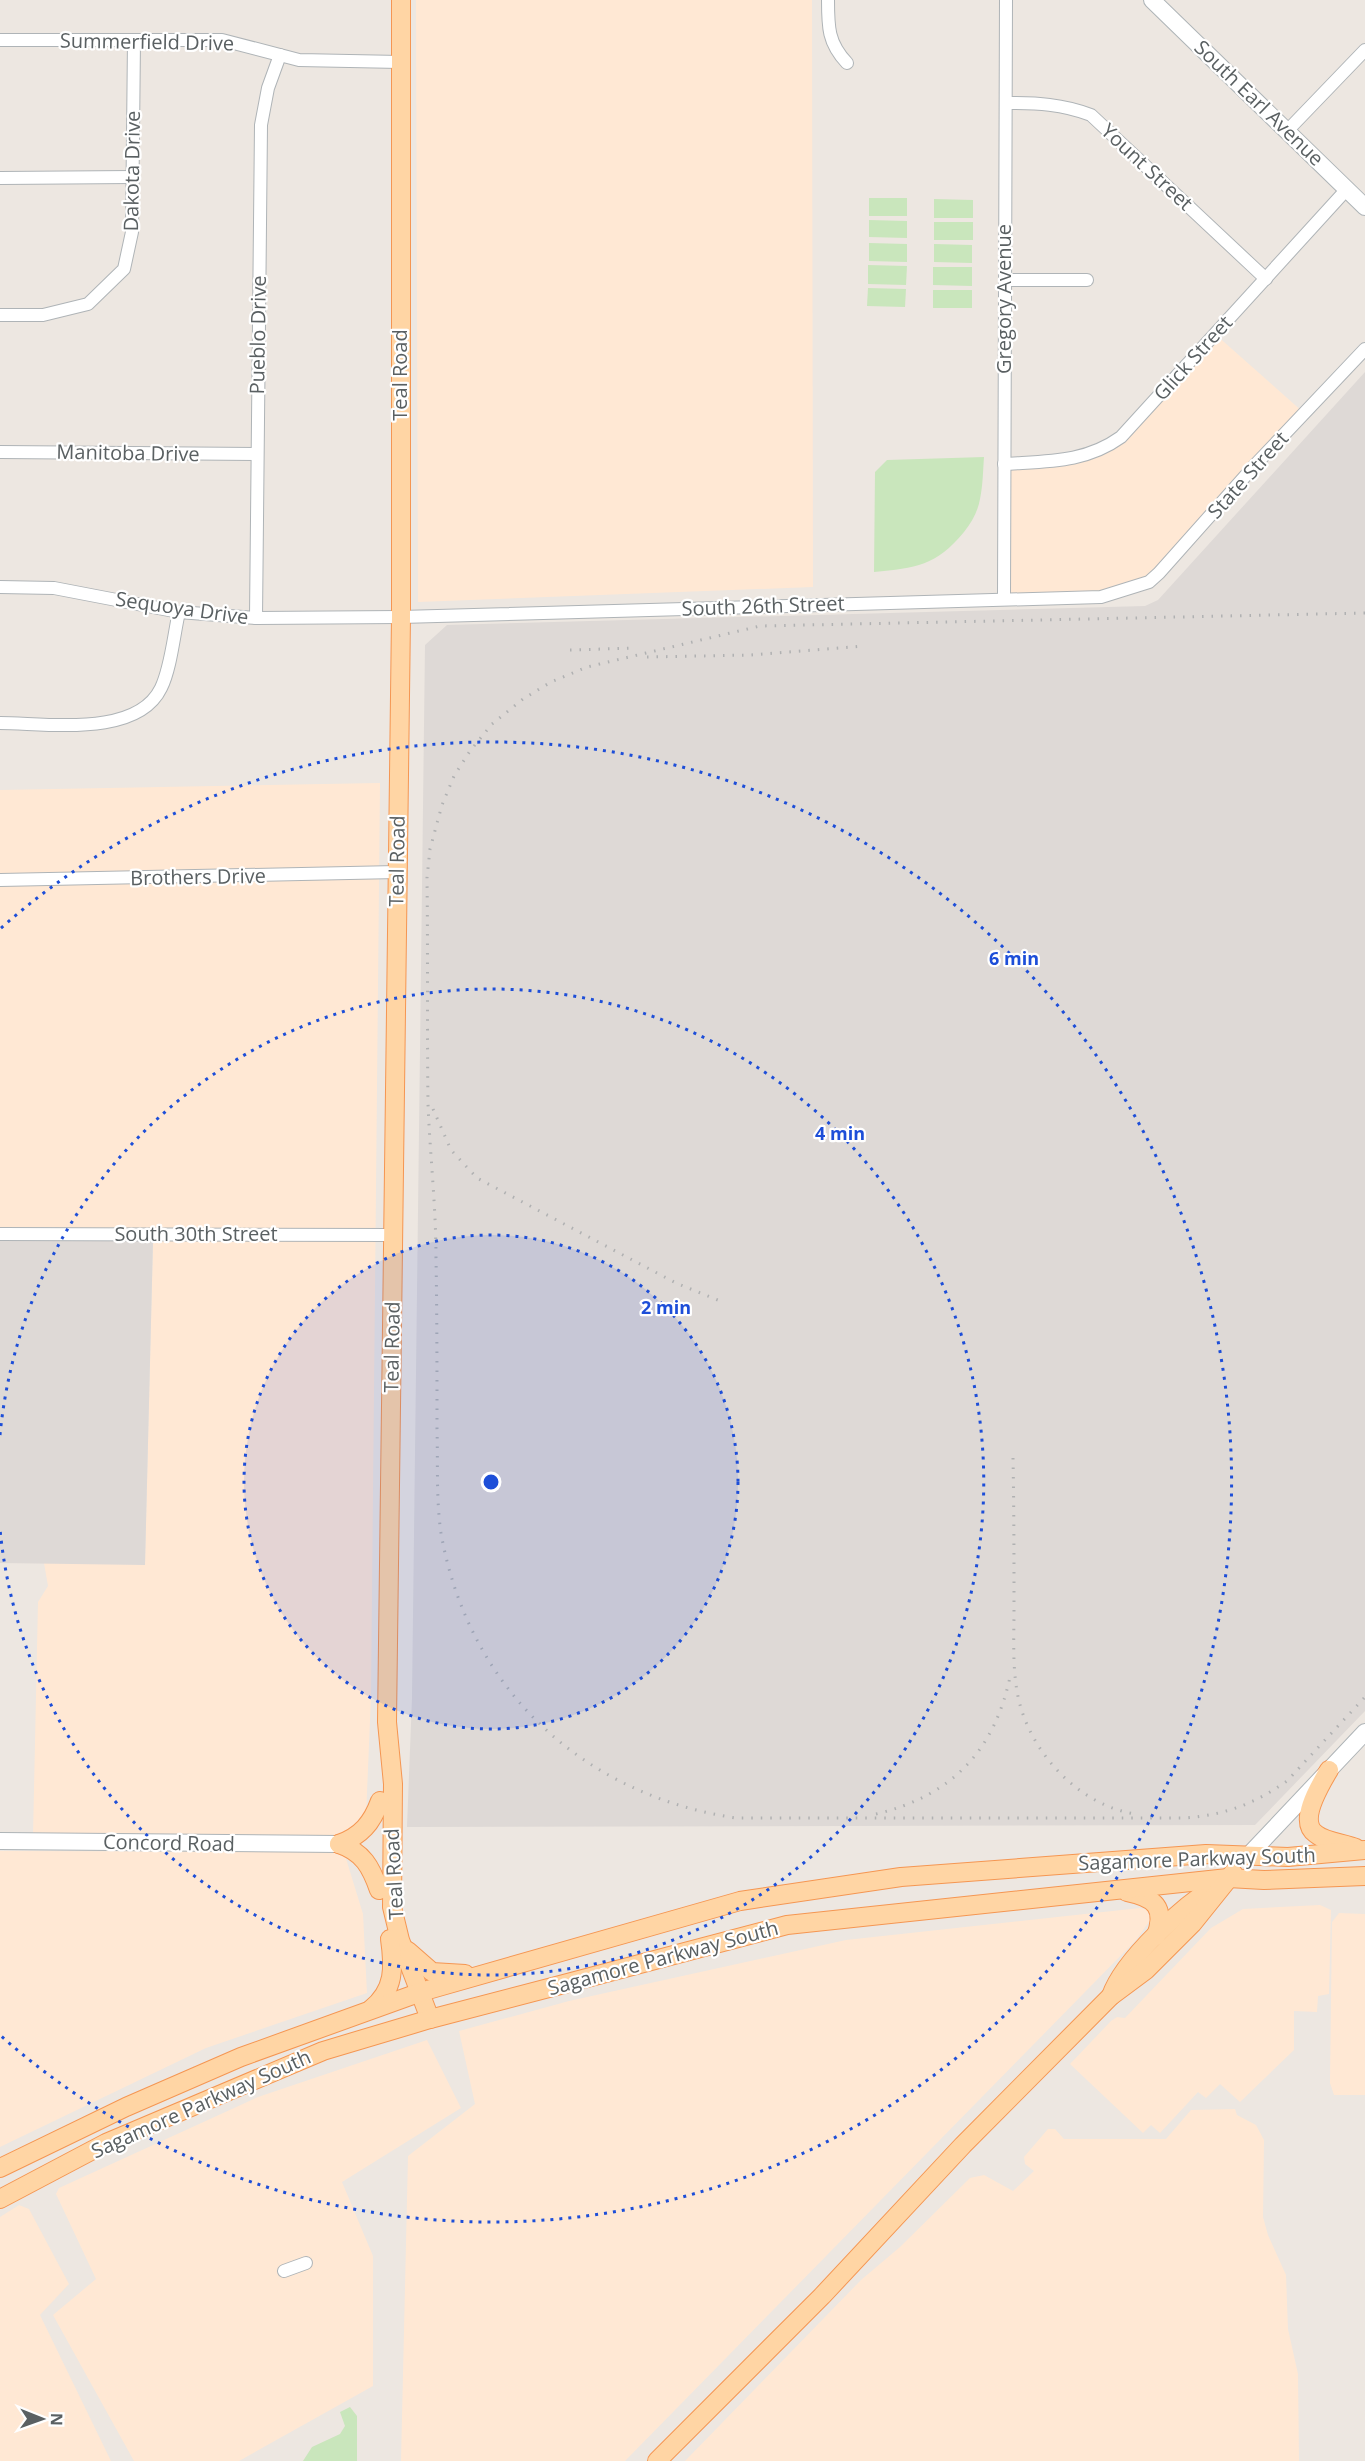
<svg xmlns="http://www.w3.org/2000/svg" width="1365" height="2461" font-family="'Open Sans',sans-serif">
<style>
.commercial{fill:#ffe8d4}
.industrial{fill:#ded9d6}
.green{fill:#c9e6bc}
.lines{fill:none;stroke-linecap:round;stroke-linejoin:round}
.street-casing{stroke:#afb4b7;stroke-width:14}
.secondary-casing{stroke:#aeb4b7;stroke-width:18}
.primary-casing{stroke:#f59652;stroke-width:20}
.street{stroke:#fff;stroke-width:12}
.secondary{stroke:#fff;stroke-width:16}
.primary{stroke:#ffd5a4;stroke-width:18}
.rail{stroke:#b0b1b2;stroke-width:3;stroke-dasharray:1.5 8;stroke-linecap:butt}
.ring{fill:none;stroke:#1d4ed8;stroke-width:3;stroke-dasharray:3 6}
.labels{text-anchor:middle;stroke-width:4.5;stroke-linejoin:round;paint-order:stroke}
.street-label{font-size:20px;fill:#5a6062;stroke:#fff}
.centre{fill:#1d4ed8;stroke:#fff;stroke-width:3}
.ring-label{font-size:18px;text-anchor:middle;font-weight:bold;fill:#1d4ed8;stroke:#fff;stroke-width:4.5;stroke-linejoin:round;paint-order:stroke}
</style>
<rect width="100%" height="100%" fill="#ede7e1"/>
<g class="commercial">
<polygon points="416,0 812,0 813,587 418,602"/>
<polygon points="1215,334 1304,413 1159,573 1125,590 1004,598 1004,464 1108,446"/>
<polygon points="380,783 371,1697 366,1816 362,1827 342,1835 33,1836 38,1602 48,1586 44,1563 145,1564 153,1242 59,1241 59,1227 0,1227 0,790"/>
<polygon points="0,1851 344,1852 363,1914 367,1993 206,2048 0,2147"/>
<polygon points="1320,1905 1331,1910 1329,1994 1318,1996 1317,2012 1294,2011 1294,2050 1240,2102 1220,2084 1206,2098 1198,2092 1160,2133 1151,2125 1143,2133 1070,2064 1111,2021 1117,2017 1125,2018 1211,1928 1243,1909"/>
<polygon points="1140,1908 1147,1910 1151,1919 1136,1940 625,2461 401,2461 408,2156 475,2104 459,2031 569,2001 846,1940"/>
<polygon points="1339,1913 1365,1914 1365,2095 1334,2095 1330,2083 1332,1922"/>
<polygon points="427,2040 461,2108 342,2182 373,2256 373,2386 239,2461 134,2461 53,2315 96,2279 56,2194 59,2188 258,2097"/>
<polygon points="1235,2109 1237,2115 1256,2125 1264,2140 1263,2217 1268,2235 1286,2275 1288,2329 1298,2374 1299,2461 685,2461 861,2280 900,2247 970,2178 984,2175 1013,2191 1034,2171 1025,2164 1024,2157 1048,2129 1055,2129 1064,2139 1166,2139 1191,2110"/>
<polygon points="19,2205 29,2209 69,2284 40,2315 111,2461 0,2461 0,2217"/>
</g>
<g class="industrial">
<polygon points="1365,372 1365,1711 1255,1825 407,1827 412,1698 425,645 447,625 1145,606 1158,600"/>
<polygon points="0,1240 153,1241 145,1565 0,1563"/>
</g>
<g class="green">
<rect x="869" y="198" width="38" height="18"/>
<polygon points="934,199 973,200 973,218 934,218"/>
<polygon points="869,220 907,221 907,238 869,237"/>
<rect x="934" y="222" width="39" height="18"/>
<polygon points="869,243 907,244 907,262 869,261"/>
<polygon points="934,244 972,245 972,263 934,262"/>
<polygon points="868,265 907,266 906,285 868,284"/>
<polygon points="933,267 972,267 972,286 933,285"/>
<polygon points="868,288 906,289 905,307 867,306"/>
<rect x="933" y="290" width="39" height="18"/>
<path d="M 984,457 C 983,470 983,485 980,499 C 978,511 972,522 964,532 C 936,566 916,568 874,572 L 875,472 L 887,460 Z"/>
<polygon points="350,2407 357,2416 357,2461 303,2461 312,2447 340,2434 345,2426 340,2412"/>
</g>
<g class="lines">
<g class="street-casing">
<g id="street">
<path d="M 828,0 C 828,27 828,43 847,63"/>
<polyline points="0,40 222,40 299,60 400,62"/>
<path d="M 1007,103 C 1037,103 1062,104 1091,115 L 1266,279"/>
<polyline points="1288,130 1365,50"/>
<polyline points="0,178 133,177"/>
<polyline points="1005,280 1087,280"/>
<polyline points="0,315 43,315 88,304 124,269 132,232 134,40"/>
<polyline points="0,452 257,454"/>
<path d="M 1004,464 C 1047,461 1085,463 1121,437 L 1347,189"/>
<polyline points="0,587 54,588 179,612 256,618 401,617 1101,597 1149,582 1159,573 1256,464 1365,349"/>
<polyline points="1004,598 1006,0"/>
<polyline points="256,618 261,125 268,88 280,55"/>
<path d="M 0,723 C 46,723 137,738 161,688 C 171,668 174,633 179,612"/>
<polyline points="0,880 397,872"/>
<polyline points="0,1234 393,1235"/>
<polyline points="284,2271 306,2263"/>
</g>
</g>
<g class="secondary-casing">
<g id="secondary">
<polyline points="1152,0 1365,207"/>
<polyline points="0,1841 339,1844"/>
<polyline points="1248,1856 1365,1732"/>
</g>
</g>
<g class="primary-casing">
<g id="primary">
<polyline points="401,0 401,617 387,1722 393,1784 392,1907 400,1940 430,2019"/>
<path d="M 1329,1770 C 1321,1784 1297,1821 1316,1834 C 1326,1842 1344,1843 1356,1848"/>
<path d="M 339,1844 C 363,1852 371,1867 379,1890"/>
<path d="M 339,1844 C 361,1836 372,1823 380,1801"/>
<path d="M 1127,1892 C 1155,1898 1166,1907 1156,1936"/>
<polyline points="408,1951 432,1972 465,1974"/>
<path d="M 1111,1996 C 1124,1959 1183,1906 1217,1885"/>
<path d="M 371,2009 C 395,1990 394,1967 390,1939"/>
<polyline points="0,2168 126,2107 241,2057 421,1992 740,1901 901,1877 1206,1854 1288,1857 1365,1850"/>
<polyline points="0,2199 106,2143 323,2051 430,2019 564,1984 787,1925 1228,1878 1264,1880 1365,1876"/>
<polyline points="657,2461 822,2296 963,2145 1111,1996 1146,1970 1192,1924 1233,1873"/>
</g>
</g>
<use href="#street" class="street"/>
<use href="#secondary" class="secondary"/>
<use href="#primary" class="primary"/>
<g class="rail">
<path d="M 1365,613 L 760,626 L 587,667 L 551,682 L 523,699 L 492,724 L 470,751 L 454,776 L 442,805 L 430,849 L 427,878 C 428,954 427,1029 428,1104 C 430,1155 436,1206 436,1258 C 437,1315 437,1372 437,1429 C 438,1463 436,1499 441,1533 C 468,1688 582,1795 736,1818 L 1185,1818 C 1225,1815 1254,1804 1287,1781 L 1365,1697"/>
<polyline points="570,650 636,648"/>
<polyline points="647,657 751,655 864,646"/>
<polyline points="433,1109 451,1150 477,1178 676,1283 725,1303"/>
<path d="M 1013,1458 C 1014,1509 1014,1559 1014,1610 C 1014,1640 1012,1672 1019,1701 C 1032,1754 1079,1805 1135,1814"/>
<path d="M 876,1814 C 952,1796 996,1750 1011,1672"/>
</g>
</g>
<circle cx="491" cy="1482" r="247" fill="#1d4ed8" fill-opacity=".12"/>
<g class="ring">
<circle cx="491" cy="1482" r="247"/>
<path d="M0 1435A493 493 0 1 1 0 1529"/>
<path d="M1 928A740 740 0 1 1 1 2036"/>
</g>
<g class="labels">
<g class="street-label">
<text transform="translate(147 42) rotate(1)" y="7">Summerfield Drive</text>
<text transform="translate(1259 103) rotate(44)" y="7">South Earl Avenue</text>
<text transform="translate(1147 167) rotate(43)" y="7">Yount Street</text>
<text transform="translate(132 171) rotate(-89)" y="7">Dakota Drive</text>
<text transform="translate(1004 299) rotate(-90)" y="7">Gregory Avenue</text>
<text transform="translate(258 335) rotate(-89)" y="7">Pueblo Drive</text>
<text transform="translate(1193 358) rotate(-48)" y="7">Glick Street</text>
<text transform="translate(400 375) rotate(-90)" y="7">Teal Road</text>
<text transform="translate(128 453) rotate(1)" y="7">Manitoba Drive</text>
<text transform="translate(1248 475) rotate(-48)" y="7">State Street</text>
<text transform="translate(763 606) rotate(-2)" y="7">South 26th Street</text>
<text transform="translate(182 608) rotate(8)" y="7">Sequoya Drive</text>
<text transform="translate(397 861) rotate(-89)" y="7">Teal Road</text>
<text transform="translate(198 877) rotate(-1)" y="7">Brothers Drive</text>
<text x="196" y="1241">South 30th Street</text>
<text transform="translate(392 1347) rotate(-89)" y="7">Teal Road</text>
<text transform="translate(169 1843) rotate(1)" y="7">Concord Road</text>
<text transform="translate(1197 1859) rotate(-2)" y="7">Sagamore Parkway South</text>
<text transform="translate(394 1874) rotate(-93)" y="7">Teal Road</text>
<text transform="translate(663 1958) rotate(-15)" y="7">Sagamore Parkway South</text>
<text transform="translate(201 2104) rotate(-24)" y="7">Sagamore Parkway South</text>
</g>
</g>
<circle cx="491" cy="1482" r="9" class="centre"/>
<g class="ring-label">
<text x="1014" y="965">6 min</text>
<text x="840" y="1140">4 min</text>
<text x="666" y="1314">2 min</text>
</g>
<g transform="translate(42 2419) rotate(91)" stroke="#ffffff" stroke-width="4.5" paint-order="stroke">
<path d="M0-4.5L10 22L0 15L-10 22Z" fill="#5a6062"/>
<text y="-9" font-size="16" font-weight="bold" text-anchor="middle" fill="#5a6062">N</text>
</g>
</svg>
